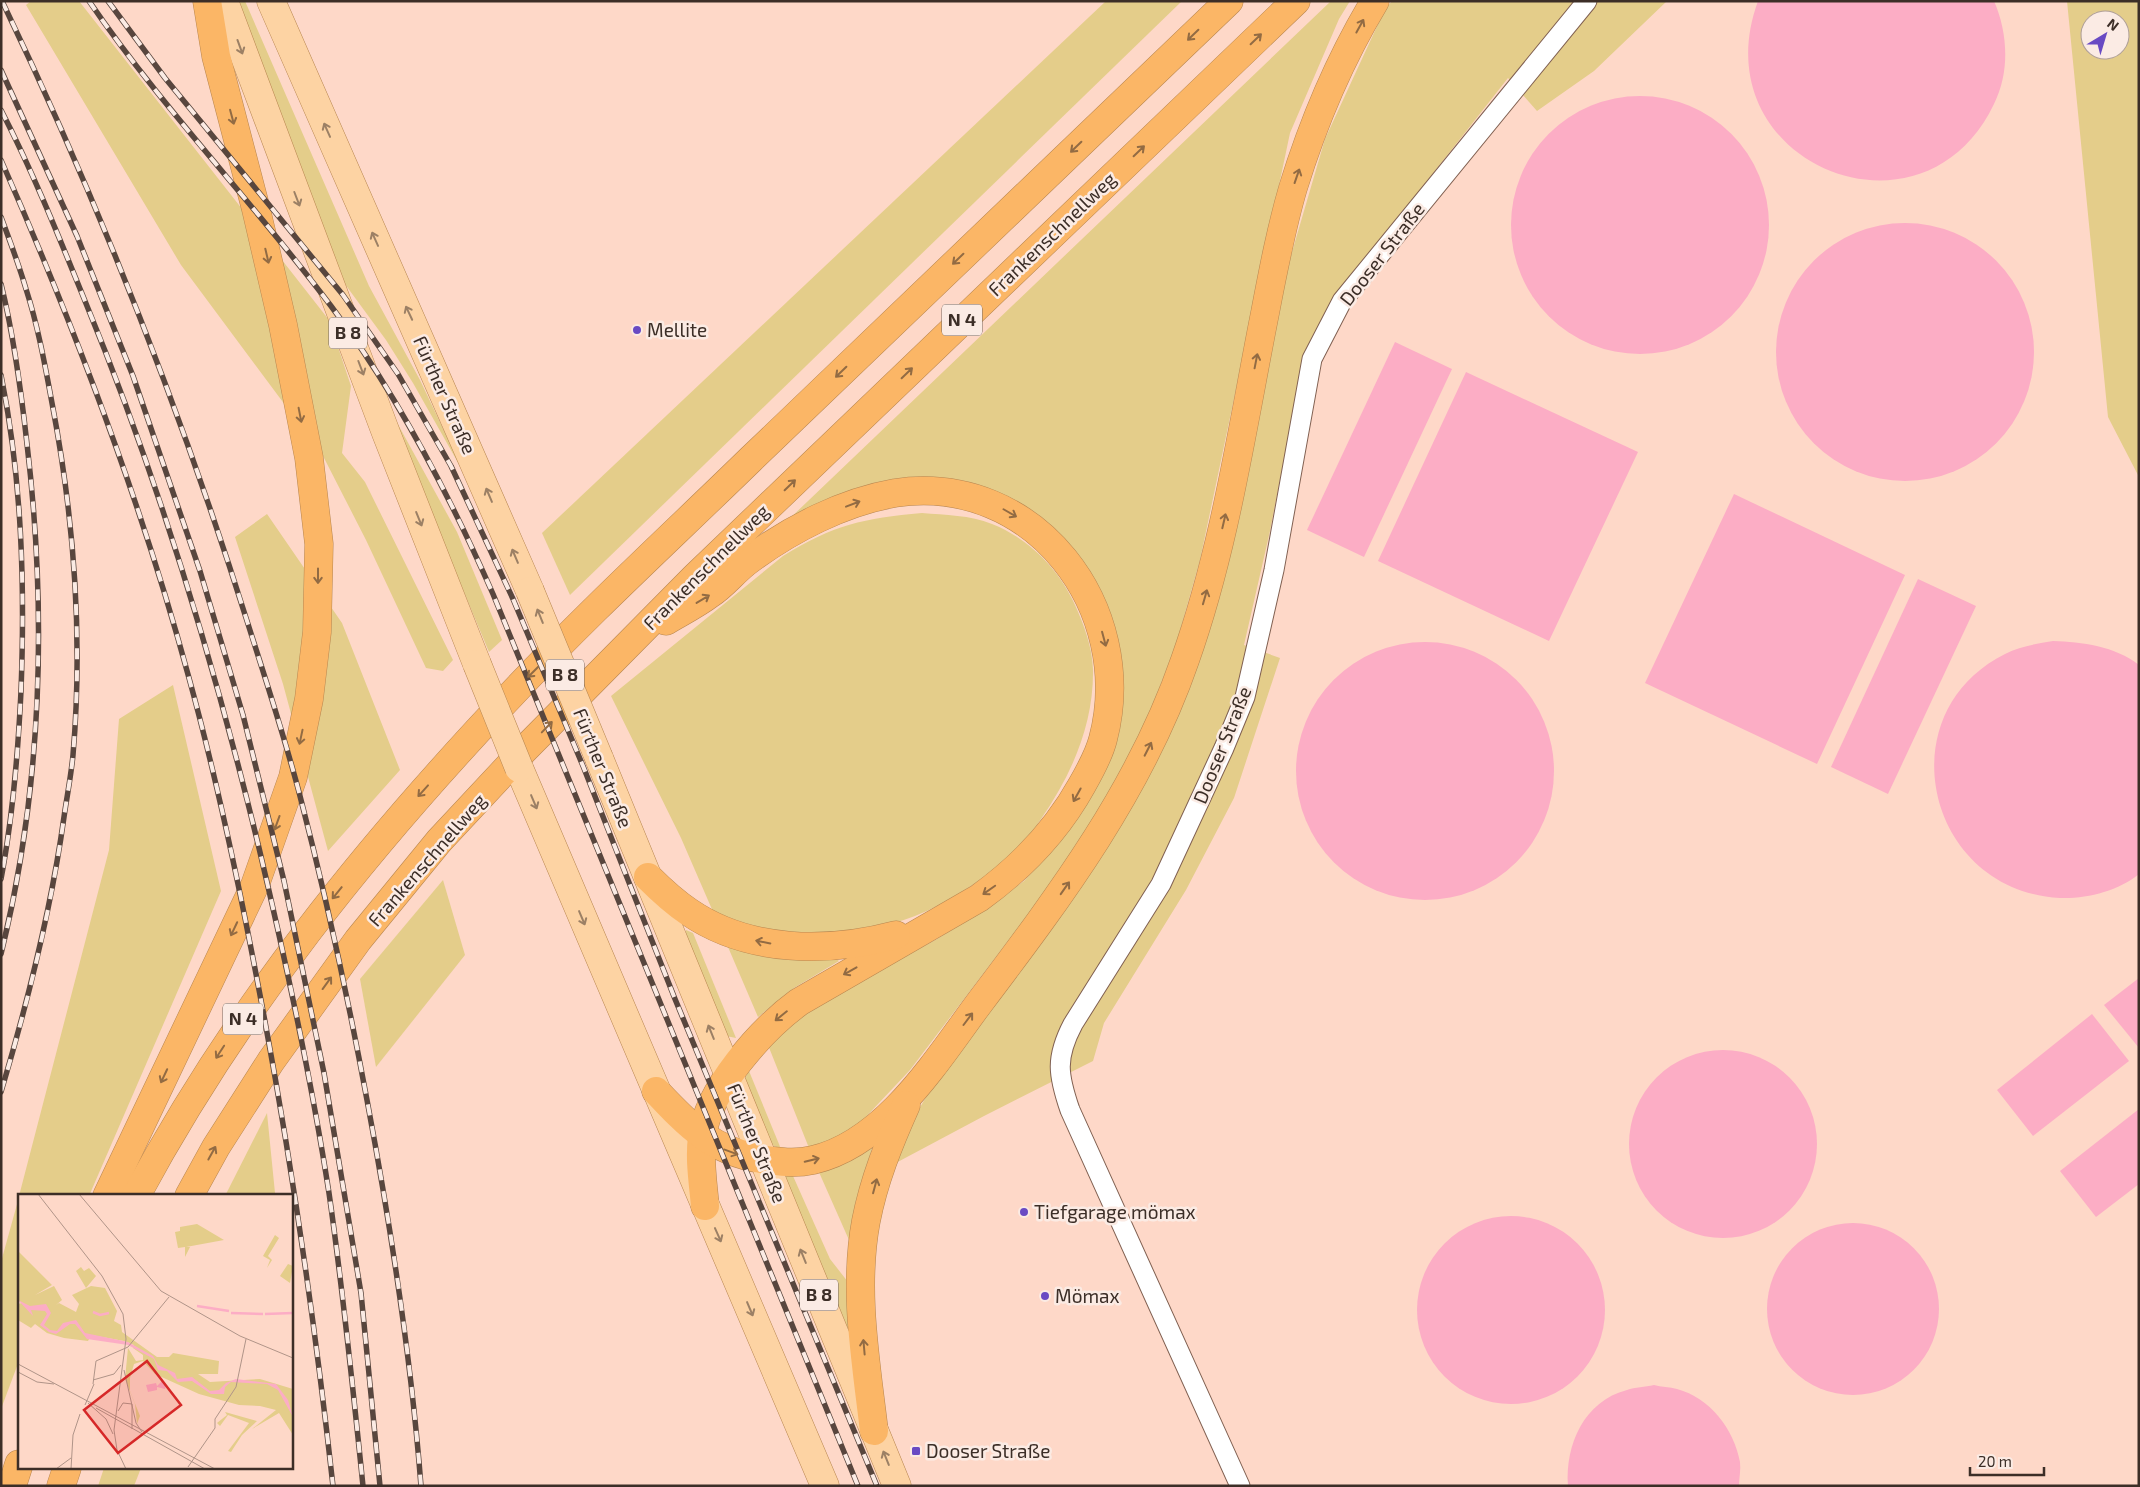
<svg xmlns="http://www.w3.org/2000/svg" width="2140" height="1487" font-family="'Exo 2',sans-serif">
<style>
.green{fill:#e4cd8a;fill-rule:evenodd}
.water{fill:#fcadc5}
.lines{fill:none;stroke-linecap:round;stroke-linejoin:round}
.street-casing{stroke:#806051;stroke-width:21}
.primary-casing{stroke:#b88650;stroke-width:29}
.highway-casing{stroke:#b88650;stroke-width:29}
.street{stroke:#fff;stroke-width:19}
.primary{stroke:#fdd3a3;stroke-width:28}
.highway{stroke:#fbb666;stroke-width:28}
.rail-casing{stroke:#58463e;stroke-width:5.5}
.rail{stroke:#fbebe4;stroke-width:4;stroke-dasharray:11;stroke-linecap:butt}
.primary-bridge-casing{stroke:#b88650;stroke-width:29;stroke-linecap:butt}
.primary-bridge{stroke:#fdd3a3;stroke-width:28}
.oneway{stroke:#926b43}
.oneway2{stroke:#9c8065}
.poi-dot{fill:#694ac3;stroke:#fbebe4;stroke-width:2}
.labels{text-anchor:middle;stroke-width:5;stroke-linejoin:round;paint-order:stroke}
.shield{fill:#fbebe4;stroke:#756760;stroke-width:1}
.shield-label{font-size:18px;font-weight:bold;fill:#3c2e27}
.street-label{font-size:19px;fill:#3c2e27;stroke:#fbebe4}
.poi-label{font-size:19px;fill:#3c2e27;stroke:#fbebe4;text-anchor:start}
.inset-river{fill:none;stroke:#fcadc5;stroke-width:2.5}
.inset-road{fill:none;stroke:#b09488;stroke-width:1}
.view{fill:#d62828;fill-opacity:0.15;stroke:#d62828;stroke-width:2.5}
.inset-edge{fill:none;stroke:#3c2e27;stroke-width:2.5}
</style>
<rect width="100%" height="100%" fill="#fed8c8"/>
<g class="green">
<polygon points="31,1 79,1 329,320 351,386 342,453 365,482 453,660 443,671 426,668 366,540 323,456 181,265 26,5"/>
<polygon points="237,1 245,1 369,286 420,380 465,475 413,383 386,340 339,276"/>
<polygon points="1106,1 1182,1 570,595 542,533"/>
<polygon points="1331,1 1350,1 1339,19 1290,133 1200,560 1176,645 1147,720 1105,801 1059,874 910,1070 862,1121 835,1139 809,1148 768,1045 788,1026 834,995 937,939 988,907 1024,881 1059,843 1092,786 1105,608 964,485 785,523"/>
<polygon points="1392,1 1667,1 1594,71 1537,111 1508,78 1346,284 1304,356 1270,531 1244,645 1280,658 1234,798 1186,890 1104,1023 1093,1061 984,1116 892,1165 916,1114 932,1087 1129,810 1325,139 1385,9"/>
<path d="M 2067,1 L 2139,1 L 2139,477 L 2108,417 ZM 2090,20 L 2120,20 L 2120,50 L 2090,50 Z"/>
<polygon points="389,408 457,532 502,640 489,652 427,504"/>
<path d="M 922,513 C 945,515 970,515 992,524 C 1028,538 1059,569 1075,605 C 1084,625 1092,646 1093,669 C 1094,724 1072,774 1041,819 C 1036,826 1031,835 1026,842 C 1020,849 1011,854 1005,860 C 978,883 948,903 915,916 C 874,932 815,937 771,930 C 751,927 733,920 714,914 L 681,838 L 611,696 L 783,556 C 833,525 864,518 922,513 Z"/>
<polygon points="267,514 342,623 400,770 328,851 283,684 235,537"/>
<polygon points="173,685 221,891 89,1196 19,1196 109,850 119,719"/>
<polygon points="443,880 465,955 376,1067 360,979"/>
<polygon points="686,930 693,933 736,1038 726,1036 685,936"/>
<polygon points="728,947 781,959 835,958 839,961 794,988 758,1017"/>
<polygon points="749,1071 781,1149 774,1146 768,1140 744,1080"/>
<polygon points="267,1113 275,1193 272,1196 225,1196"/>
<polygon points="874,1142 856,1201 849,1240 818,1170"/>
<polygon points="783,1175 793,1176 830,1259 848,1282 850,1334"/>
<polygon points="19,1197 19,1361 1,1409 1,1262"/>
<polygon points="104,1468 141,1468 134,1486 98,1486"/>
</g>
<g class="water">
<path d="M 1758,1 L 1994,1 C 2008,33 2010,72 1994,104 C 1922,255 1699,162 1758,1 Z"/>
<circle cx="1640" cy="225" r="129"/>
<circle cx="1905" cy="352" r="129"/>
<polygon points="1395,342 1452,369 1364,557 1307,530"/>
<polygon points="1466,372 1638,452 1549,641 1378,561"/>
<polygon points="1734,494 1905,575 1817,764 1645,683"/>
<polygon points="1918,579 1976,606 1888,794 1831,767"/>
<path d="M 2053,641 C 2082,642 2115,646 2139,665 L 2139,874 C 2118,891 2087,899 2060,898 C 1927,891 1885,714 2005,654 C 2020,646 2036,644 2053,641 Z"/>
<circle cx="1425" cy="771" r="129"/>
<polygon points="2139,978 2139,1048 2104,1005"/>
<polygon points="2092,1014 2129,1061 2033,1136 1997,1090"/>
<circle cx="1723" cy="1144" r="94"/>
<polygon points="2139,1109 2139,1184 2096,1217 2060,1171"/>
<circle cx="1511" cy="1310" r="94"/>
<circle cx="1853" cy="1309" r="86"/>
<path d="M 1654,1385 C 1661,1387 1670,1387 1677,1389 C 1710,1398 1734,1429 1740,1462 C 1741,1470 1739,1478 1739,1486 L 1568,1486 C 1565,1445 1584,1401 1627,1390 C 1635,1387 1645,1387 1654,1385 Z"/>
</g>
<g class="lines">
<g class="street-casing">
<path id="street" d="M 1240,1486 L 1070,1110 C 1058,1075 1055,1058 1073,1024 L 1161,884 L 1224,748 L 1245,697 L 1274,570 L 1312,359 L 1342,301 L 1587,1"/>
</g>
<g class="primary-casing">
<g id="primary">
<polyline points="224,1 386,433 477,664"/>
<polyline points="271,1 530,591"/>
<polyline points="599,758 897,1486"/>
<polyline points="519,768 825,1486"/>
</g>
</g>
<g class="highway-casing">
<g id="highway">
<path d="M 666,621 C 681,612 697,604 710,594 C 724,585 735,570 749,560 C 791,529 843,502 895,493 C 1035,472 1137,609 1103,739 C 1099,755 1090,771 1082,785 C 1056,832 1022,867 979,898 L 799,1002 C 761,1030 708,1089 702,1137 C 699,1160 703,1183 705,1206"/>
<path d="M 648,877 C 661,890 674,902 689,912 C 749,953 828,953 896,935"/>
<path d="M 656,1091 C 688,1125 712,1151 761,1159 C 779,1162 795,1164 813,1160 C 887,1143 938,1058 980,1002 C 1061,895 1141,788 1185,660 C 1225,547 1242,429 1265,313 C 1273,271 1281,229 1293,188 C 1313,123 1340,59 1375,1"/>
<polyline points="107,1196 255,885 293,777 309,699 317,632 319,544 309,458 283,325 256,209 216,56 207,1"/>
<path d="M 136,1196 C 237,1008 366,848 512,694 C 588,613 671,537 751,459 C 910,306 1069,153 1229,1"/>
<polyline points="189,1196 216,1147 271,1061 358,940 439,841 523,751 695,577 1296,1"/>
<path d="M 874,1431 C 866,1362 853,1290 866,1221 C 874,1180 889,1143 906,1105"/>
<polyline points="12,1486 19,1464"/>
<polyline points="61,1486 67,1468"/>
</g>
</g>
<use href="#street" class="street"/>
<use href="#primary" class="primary"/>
<use href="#highway" class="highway"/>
<g class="rail-casing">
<g id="rail">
<path d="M 2,1 C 99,203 181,411 248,624 C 266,681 285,738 300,796 C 326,896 348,998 367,1100 C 391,1228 411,1356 421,1486"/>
<path d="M 89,1 C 162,108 253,202 331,306 C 397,394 449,494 493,594 L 858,1486"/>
<polyline points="108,1 165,78 343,295 398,374 451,466 513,599 583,766 675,999 877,1486"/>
<polyline points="1,70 77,236 133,376 200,571 243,715 284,881 324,1073 361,1293 380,1486"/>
<path d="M 1,110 C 33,172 59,237 85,301 C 158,478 214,662 259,848 C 286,962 311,1077 329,1193 C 343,1290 353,1388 363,1486"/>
<path d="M 1,160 C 75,328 141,501 189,678 C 216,776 237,875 256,974 C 289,1144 314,1314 333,1486"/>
<path d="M 1,217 C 10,241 19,265 26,289 C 38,326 45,365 52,403 C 74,518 83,638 73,755 C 71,776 67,796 64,817 C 51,911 28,1001 1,1092"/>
<path d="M 1,284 C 14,336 21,390 27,444 C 47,613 42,788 1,954"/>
<path d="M 1,375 C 22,479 25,585 21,691 C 18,754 13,816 1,879"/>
</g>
</g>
<use href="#rail" class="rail"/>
<g class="primary-bridge-casing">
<g id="primary-bridge">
<polyline points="530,591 599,758"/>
<polyline points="477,664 519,768"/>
</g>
</g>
<use href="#primary-bridge" class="primary-bridge"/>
</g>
<defs><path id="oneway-shaft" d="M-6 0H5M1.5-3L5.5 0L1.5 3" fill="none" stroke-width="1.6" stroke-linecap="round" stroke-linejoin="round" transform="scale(1.25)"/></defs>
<g class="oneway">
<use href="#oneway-shaft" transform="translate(1360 26) rotate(-61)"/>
<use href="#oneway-shaft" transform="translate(1193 35) rotate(136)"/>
<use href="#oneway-shaft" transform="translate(1256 39) rotate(-44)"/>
<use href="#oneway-shaft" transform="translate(232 117) rotate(75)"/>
<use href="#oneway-shaft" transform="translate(1076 147) rotate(136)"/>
<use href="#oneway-shaft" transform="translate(1139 151) rotate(-44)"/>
<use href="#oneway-shaft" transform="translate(1297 176) rotate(-71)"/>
<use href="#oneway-shaft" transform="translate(267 256) rotate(77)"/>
<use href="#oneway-shaft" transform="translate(958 259) rotate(136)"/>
<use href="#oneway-shaft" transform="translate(1256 361) rotate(-79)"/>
<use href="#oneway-shaft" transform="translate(841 372) rotate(136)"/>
<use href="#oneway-shaft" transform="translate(907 373) rotate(-44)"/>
<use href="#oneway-shaft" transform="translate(300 415) rotate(79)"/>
<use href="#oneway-shaft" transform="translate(790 485) rotate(-44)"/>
<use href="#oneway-shaft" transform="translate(853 504) rotate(-21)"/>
<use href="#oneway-shaft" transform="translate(1010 513) rotate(30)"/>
<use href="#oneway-shaft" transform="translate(1224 521) rotate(-77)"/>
<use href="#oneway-shaft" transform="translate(318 576) rotate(90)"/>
<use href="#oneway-shaft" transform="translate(1205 597) rotate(-74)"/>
<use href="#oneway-shaft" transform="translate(703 599) rotate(-31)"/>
<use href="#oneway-shaft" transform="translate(1104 639) rotate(75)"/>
<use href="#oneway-shaft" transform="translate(533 672) rotate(135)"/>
<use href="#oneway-shaft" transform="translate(547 727) rotate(-46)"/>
<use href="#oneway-shaft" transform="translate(301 737) rotate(102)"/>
<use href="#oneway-shaft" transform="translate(1148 749) rotate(-63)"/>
<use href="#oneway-shaft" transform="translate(423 791) rotate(132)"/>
<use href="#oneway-shaft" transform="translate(1077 795) rotate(119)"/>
<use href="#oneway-shaft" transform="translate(277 823) rotate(110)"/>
<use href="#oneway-shaft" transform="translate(1065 888) rotate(-55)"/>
<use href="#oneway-shaft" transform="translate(989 890) rotate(145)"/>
<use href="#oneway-shaft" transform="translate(337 893) rotate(129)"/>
<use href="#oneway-shaft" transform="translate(234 929) rotate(115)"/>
<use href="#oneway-shaft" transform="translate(763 942) rotate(-169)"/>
<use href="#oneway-shaft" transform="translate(850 971) rotate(151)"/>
<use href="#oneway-shaft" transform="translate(327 983) rotate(-54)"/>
<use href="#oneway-shaft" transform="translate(781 1016) rotate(141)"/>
<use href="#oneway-shaft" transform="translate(968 1019) rotate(-53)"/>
<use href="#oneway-shaft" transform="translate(220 1052) rotate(123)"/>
<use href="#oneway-shaft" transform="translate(164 1076) rotate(115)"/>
<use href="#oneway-shaft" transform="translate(731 1152) rotate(20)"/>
<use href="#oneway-shaft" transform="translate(212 1153) rotate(-61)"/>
<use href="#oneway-shaft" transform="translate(812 1160) rotate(-13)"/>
<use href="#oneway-shaft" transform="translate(875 1186) rotate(-75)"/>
<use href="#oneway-shaft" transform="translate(864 1347) rotate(-95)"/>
</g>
<g class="oneway2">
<use href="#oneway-shaft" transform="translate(240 47) rotate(70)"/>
<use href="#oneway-shaft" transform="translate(327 130) rotate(-114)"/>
<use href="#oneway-shaft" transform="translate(297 199) rotate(69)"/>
<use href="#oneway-shaft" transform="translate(375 239) rotate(-114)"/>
<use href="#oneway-shaft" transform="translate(409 313) rotate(-115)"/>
<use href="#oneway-shaft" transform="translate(361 368) rotate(69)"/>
<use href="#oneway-shaft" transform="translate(489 495) rotate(-113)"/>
<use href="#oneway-shaft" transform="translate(419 519) rotate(68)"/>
<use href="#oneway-shaft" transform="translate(515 556) rotate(-113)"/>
<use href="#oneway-shaft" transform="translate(540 616) rotate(-112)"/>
<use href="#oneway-shaft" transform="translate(534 802) rotate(67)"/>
<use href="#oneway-shaft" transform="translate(582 918) rotate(67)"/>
<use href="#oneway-shaft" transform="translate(711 1032) rotate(-112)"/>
<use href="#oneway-shaft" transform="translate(718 1235) rotate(66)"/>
<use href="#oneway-shaft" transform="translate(803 1256) rotate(-112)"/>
<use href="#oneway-shaft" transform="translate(750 1309) rotate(67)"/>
<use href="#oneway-shaft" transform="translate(886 1458) rotate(-112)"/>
</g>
<g class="poi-dot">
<circle cx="637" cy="330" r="5"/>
<circle cx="1024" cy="1212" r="5"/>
<circle cx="1045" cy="1296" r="5"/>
<rect x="911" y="1446" width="10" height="10" rx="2.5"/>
</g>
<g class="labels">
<g class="shield">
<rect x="942" y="304.5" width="40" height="31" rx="4"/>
<rect x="329" y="317.5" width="38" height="31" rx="4"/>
<rect x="546" y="659.5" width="38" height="31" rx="4"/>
<rect x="223" y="1003.5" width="40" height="31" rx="4"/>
<rect x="800" y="1279.5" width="38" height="31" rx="4"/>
</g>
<g class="shield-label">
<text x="962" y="326">N 4</text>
<text x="348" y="339">B 8</text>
<text x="565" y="681">B 8</text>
<text x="243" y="1025">N 4</text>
<text x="819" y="1301">B 8</text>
</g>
<g class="street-label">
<text transform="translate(1052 234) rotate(-44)" y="7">Frankenschnellweg</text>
<text transform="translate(1382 254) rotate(-52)" y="7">Dooser Straße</text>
<text transform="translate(445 395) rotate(66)" y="7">Fürther Straße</text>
<text transform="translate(706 567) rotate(-45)" y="7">Frankenschnellweg</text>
<text transform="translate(1222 745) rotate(-68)" y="7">Dooser Straße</text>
<text transform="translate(603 768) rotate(68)" y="7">Fürther Straße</text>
<text transform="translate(427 860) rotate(-49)" y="7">Frankenschnellweg</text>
<text transform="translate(757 1143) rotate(68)" y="7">Fürther Straße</text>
</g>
<g class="poi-label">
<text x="647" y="337">Mellite</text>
<text x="1034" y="1219">Tiefgarage mömax</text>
<text x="1055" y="1303">Mömax</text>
<text x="926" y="1458">Dooser Straße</text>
</g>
</g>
<g transform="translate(18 1194)">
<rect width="275" height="275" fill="#fed8c8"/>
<path d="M 179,30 L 206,46 L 168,53 L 172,53 L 167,63 L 167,53 L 160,54 L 157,38 L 162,37 L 162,33 ZM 257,41 L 261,44 L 250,62 L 254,66 L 249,74 L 252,66 L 245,62 ZM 0,57 L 34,91 L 17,101 L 36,92 L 44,106 L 38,111 L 41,109 L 58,118 L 61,110 L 54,101 L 73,92 L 87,94 L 99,117 L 96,127 L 103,131 L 104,138 L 139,163 L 151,163 L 155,159 L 201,167 L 200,180 L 180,180 L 192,188 L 242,185 L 275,195 L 275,241 L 261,219 L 234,235 L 258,216 L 242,212 L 221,211 L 181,200 L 137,180 L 125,167 L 116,170 L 112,184 L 112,197 L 122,222 L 119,230 L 117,210 L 107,185 L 110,154 L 118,167 L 125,166 L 125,161 L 115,154 L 116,151 L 106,147 L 73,141 L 70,147 L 46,144 L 29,139 L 17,130 L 13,134 L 0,126 L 0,110 L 4,109 L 0,106 ZM 270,70 L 275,72 L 272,89 L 262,82 ZM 63,73 L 66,77 L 71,74 L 78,82 L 68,94 L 58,77 ZM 207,218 L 239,227 L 224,241 L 213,258 L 210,257 L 231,229 L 210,221 L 202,232 L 199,229 L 209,221 Z" fill="#e4cd8a"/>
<path d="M 0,106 L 12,112 L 28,110 L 33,119 L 26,131 L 32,136 L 39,137 L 45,129 L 58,126 L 67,139 L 110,148 L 135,162 L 140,171 L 157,179 L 159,185 L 174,183 L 192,197 L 201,196 L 208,189 L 218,185 L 258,190 L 270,206 L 275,223 L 260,196 L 249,190 L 213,188 L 207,193 L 206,200 L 193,200 L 174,187 L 160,188 L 149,177 L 140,176 L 136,165 L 110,151 L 69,145 L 57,130 L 52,130 L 38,140 L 31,138 L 22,131 L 29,120 L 27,117 L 13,116 L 15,122 ZM 144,187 L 148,190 L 147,195 L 139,193 L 139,196 L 130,198 L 128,191 L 138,189 L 139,192 Z" fill="#fcadc5"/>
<path class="inset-river" d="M 179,112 L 211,117M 75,118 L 82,121 L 91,119M 213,119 L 245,120M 247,120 L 275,119"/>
<path class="inset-road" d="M 20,0 L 84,82 L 105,120 L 108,145 L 96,236 L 99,256 L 108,275M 61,0 L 143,97 L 222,142 L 275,164M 0,170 L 197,275M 106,176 L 118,229 L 124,238M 0,178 L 19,188 L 36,190M 75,186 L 96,180 L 103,171M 75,190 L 78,167 L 110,153 L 151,103M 70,209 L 88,225 L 95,240M 67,211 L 76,190M 78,214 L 187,275M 100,217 L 105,209 L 114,210 L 114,235M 170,273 L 197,234 L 197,225 L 218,193 L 228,145M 38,275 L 53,264M 53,275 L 55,241 L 62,220"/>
<path class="view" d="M 129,167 L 163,211 L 100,259 L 66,216 Z"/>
<rect width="275" height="275" class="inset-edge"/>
</g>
<rect width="2140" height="1487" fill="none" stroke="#3c2e27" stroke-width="5"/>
<g transform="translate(2105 35) rotate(38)"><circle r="24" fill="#fbebe4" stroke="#af9f98"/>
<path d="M0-4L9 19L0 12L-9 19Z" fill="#694ac3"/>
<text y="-8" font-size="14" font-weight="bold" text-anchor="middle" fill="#3c2e27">N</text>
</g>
<path d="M1970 1467v8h74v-8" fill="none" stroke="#3c2e27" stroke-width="2.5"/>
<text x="1978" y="1467" font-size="15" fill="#3c2e27" stroke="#fbebe4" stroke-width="4" paint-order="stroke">20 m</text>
</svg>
